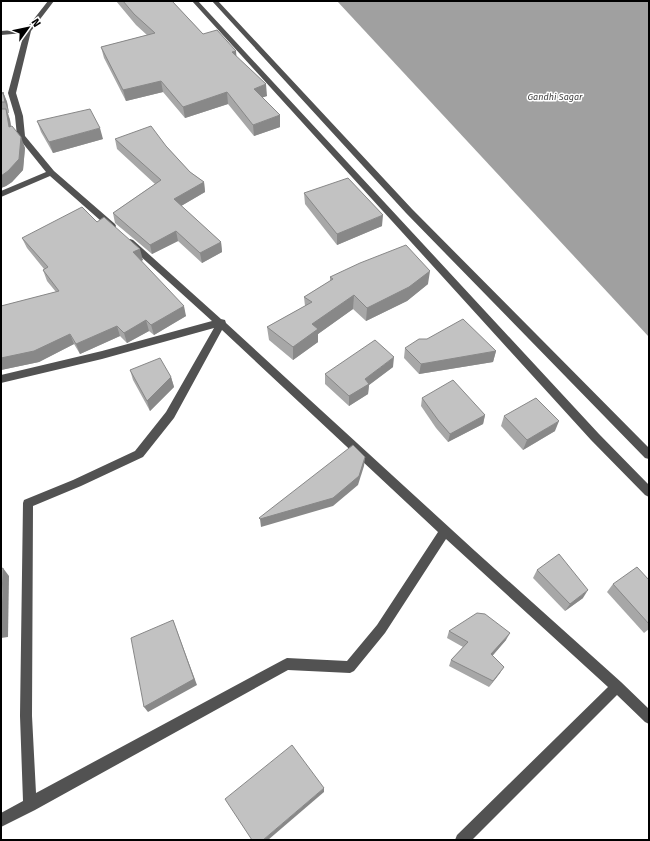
<svg xmlns="http://www.w3.org/2000/svg" width="650" height="841" font-family="'Fira Sans',sans-serif">
<style>
.water{fill:#a0a0a0}
.lines{fill:none;stroke-linecap:round;stroke-linejoin:round}
.minor{fill:#525252;fill-rule:evenodd}
.wall{fill:#a7a7a7}
.shaded-wall{fill:#888}
.building{fill:#c2c2c2;stroke:#888}
.labels{text-anchor:middle;stroke-width:3;stroke-linejoin:round;paint-order:stroke}
.far-water-label{font-size:9px;font-style:italic;fill:#414141;stroke:#fff}
</style>
<rect width="100%" height="100%" fill="#fff"/>
<polygon class="water" points="337,1 649,1 649,337"/>
<g class="lines">
<g class="minor">
<polygon points="48,1 54,1 31,31 16,93 23,116 25,136 54,171 115,224 116,226 115,228 109,228 50,176 1,197 1,191 46,172 17,136 15,116 8,93 24,33 1,35 1,31 26,29"/>
<polygon points="192,1 198,1 599,434 649,485 649,497 645,495 591,440"/>
<polygon points="212,1 218,1 412,209 649,448 649,459 645,458 406,213"/>
<path d="M 130,239 L 133,240 L 221,319 L 225,320 L 226,323 L 475,551 L 621,682 L 649,709 L 649,724 L 645,722 L 617,695 L 472,840 L 455,840 L 457,835 L 608,687 L 446,539 L 385,633 L 354,671 L 350,673 L 288,670 L 35,810 L 1,827 L 1,813 L 23,801 L 20,716 L 23,503 L 24,500 L 73,480 L 135,451 L 166,412 L 214,328 L 102,359 L 1,383 L 1,375 L 102,351 L 212,321 L 127,244 L 126,242 L 127,240 ZM 222,330 L 438,532 L 377,625 L 347,661 L 287,658 L 283,660 L 36,793 L 32,716 L 33,506 L 81,486 L 143,457 L 174,418 Z"/>
</g>
</g>
<g class="wall">
<polygon points="116,1 172,1 203,34 236,51 236,56 267,96 262,97 280,115 280,127 254,136 228,104 185,118 163,92 126,101 104,58 101,47 147,35 136,25"/>
<polygon points="3,92 7,102 9,113 8,113 10,120 11,127 25,148 23,170 12,182 6,186 1,188 1,96"/>
<polygon points="37,121 103,139 53,153 41,132"/>
<polygon points="115,139 166,146 190,172 204,182 205,192 181,206 221,242 222,252 202,263 178,241 152,254 115,223 113,213 155,184 117,149"/>
<polygon points="304,193 382,226 337,245 305,204"/>
<polygon points="97,222 143,260 141,261 186,316 154,335 149,331 127,343 120,336 80,354 74,344 39,362 1,370 1,306 56,292 47,281 43,270 44,269 27,248 22,238"/>
<polygon points="330,277 428,284 407,301 366,321 353,309 318,334 318,342 293,360 269,340 267,327 305,306 304,297 330,281"/>
<polygon points="405,348 496,351 493,362 419,374 404,358"/>
<polygon points="393,367 369,385 368,394 349,406 325,384 325,374"/>
<polygon points="130,370 171,377 174,387 150,411 133,380"/>
<polygon points="422,398 485,415 483,424 448,442 436,428 421,406"/>
<polygon points="504,416 555,431 523,450 501,426"/>
<polygon points="537,570 583,598 565,611 533,578"/>
<polygon points="649,580 649,629 644,633 607,592 613,584"/>
<polygon points="449,631 506,640 492,656 500,673 489,687 449,666 451,660 463,647 447,638"/>
</g>
<g class="shaded-wall">
<polygon points="236,51 237,62 232,52"/>
<polygon points="161,81 163,92 126,101 123,90"/>
<polygon points="266,84 267,96 255,100 254,89"/>
<polygon points="3,92 7,102 9,113 5,102"/>
<polygon points="227,92 228,104 185,118 183,107"/>
<polygon points="6,109 10,120 13,138 9,127"/>
<polygon points="280,115 280,127 254,136 253,125"/>
<polygon points="100,128 103,139 53,153 49,142"/>
<polygon points="21,137 25,148 23,170 12,182 6,186 1,188 1,176"/>
<polygon points="204,182 205,192 176,209 174,199"/>
<polygon points="383,215 382,226 337,245 337,234"/>
<polygon points="176,231 178,241 152,254 150,245"/>
<polygon points="221,242 222,252 202,263 200,253"/>
<polygon points="140,249 143,260 136,263 133,252"/>
<polygon points="430,271 428,284 407,301 366,321 367,308"/>
<polygon points="354,295 353,309 318,334 318,342 293,360 293,347 312,324"/>
<polygon points="184,306 186,316 154,335 151,325"/>
<polygon points="146,320 149,331 127,343 124,333"/>
<polygon points="117,326 120,336 80,354 76,344"/>
<polygon points="70,334 74,344 39,362 1,370 1,358"/>
<polygon points="496,351 493,362 419,374 421,364"/>
<polygon points="394,357 393,367 369,385 368,394 349,406 349,396 365,379"/>
<polygon points="171,377 174,387 150,411 147,401"/>
<polygon points="485,415 483,424 448,442 450,434"/>
<polygon points="559,421 555,431 523,450 527,440"/>
<polygon points="365,457 364,466 358,485 333,506 261,527 260,519"/>
<polygon points="3,568 9,576 8,637 1,638"/>
<polygon points="588,590 583,598 565,611 570,604"/>
<polygon points="173,620 197,685 148,712 144,707"/>
<polygon points="510,633 506,640 488,661 491,654"/>
<polygon points="504,667 500,673 489,687 493,681"/>
<polygon points="324,788 324,792 268,840 263,840"/>
</g>
<g class="building">
<polygon points="123,1 172,1 203,34 217,30 236,51 232,52 266,84 254,89 280,115 253,125 227,92 183,107 161,81 123,90 101,47 155,33 134,14"/>
<polygon points="3,92 5,102 1,102 1,96"/>
<polygon points="1,109 6,109 9,127 12,126 21,137 19,159 8,171 1,176"/>
<polygon points="90,109 100,128 49,142 37,121"/>
<polygon points="151,126 166,146 190,172 204,182 174,199 221,242 200,253 176,231 150,245 113,213 161,180 115,139"/>
<polygon points="348,178 383,215 337,234 304,193"/>
<polygon points="82,207 97,222 104,217 140,249 133,252 184,306 151,325 146,320 124,333 117,326 76,344 70,334 34,351 1,358 1,306 59,291 43,270 48,267 22,238"/>
<polygon points="406,245 430,271 409,287 367,308 354,295 312,324 318,329 293,347 267,327 312,302 304,297 333,279 330,277 360,263"/>
<polygon points="463,319 496,351 421,364 405,348 419,339 427,339"/>
<polygon points="375,340 394,357 365,379 369,384 349,396 325,374"/>
<polygon points="160,358 171,377 147,401 130,370"/>
<polygon points="453,380 485,415 450,434 438,420 422,398"/>
<polygon points="536,398 559,421 527,440 504,416"/>
<polygon points="353,445 365,457 359,476 333,498 260,519 259,518"/>
<polygon points="559,554 588,590 570,604 537,570"/>
<polygon points="637,567 649,580 649,624 613,584"/>
<polygon points="3,568 1,630 1,569"/>
<polygon points="477,613 485,614 510,633 491,654 504,667 493,681 451,660 468,642 449,631"/>
<polygon points="173,620 194,679 144,707 131,638"/>
<polygon points="292,745 324,788 263,840 252,840 225,799"/>
</g>
<g class="labels">
<g class="far-water-label">
<text x="555" y="100">Gandhi Sagar</text>
</g>
</g>
<rect width="650" height="841" fill="none" stroke="#000000" stroke-width="4"/>
<g transform="translate(28 28) rotate(57)" stroke="#ffffff" stroke-width="3" paint-order="stroke">
<path d="M0-3L7 15L0 10L-7 15Z" fill="#000000"/>
<text y="-6" font-size="11" font-weight="bold" text-anchor="middle" fill="#000000">N</text>
</g>
</svg>
